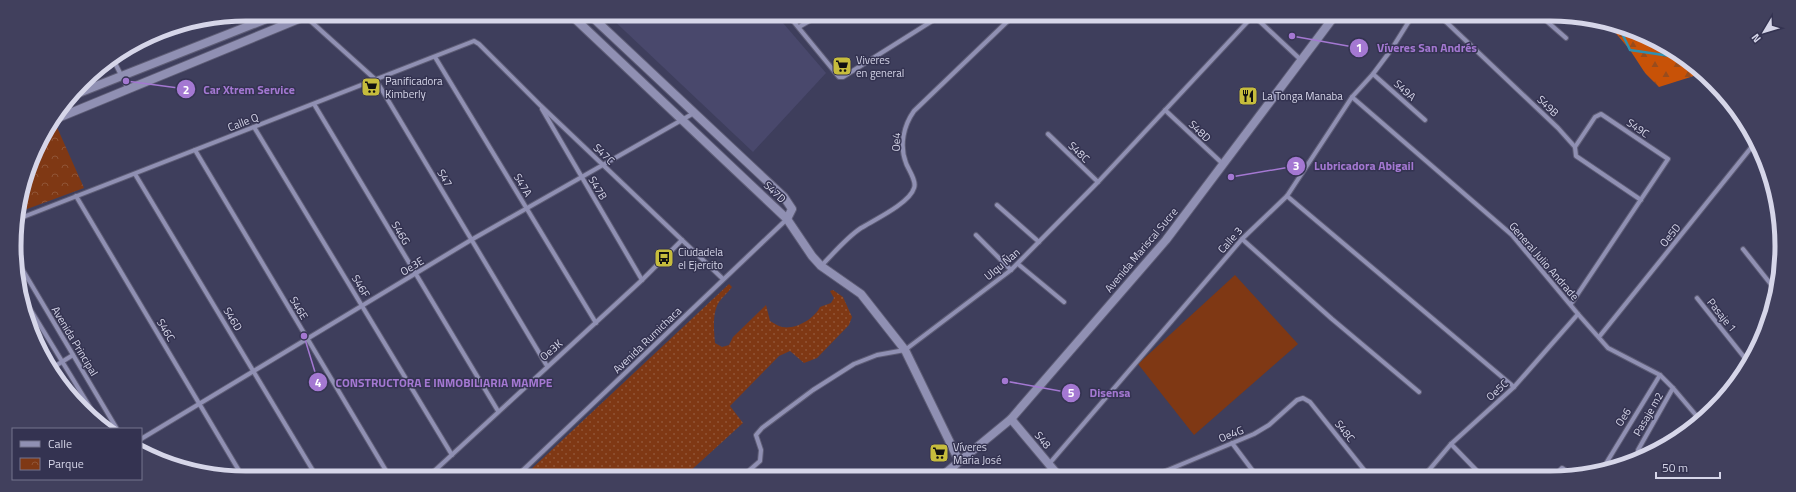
<svg xmlns="http://www.w3.org/2000/svg" width="1796" height="492" font-family="'Titillium Web',sans-serif">
<style>
.built{fill:#49486c}
.grass{fill:url(#grass-dots)}
.forest{fill:url(#forest-firs)}
.park{fill:url(#park-crowns)}
.pitch{fill:#7f3814}
.lines{fill:none;stroke-linecap:round;stroke-linejoin:round}
.stream{stroke:#2f8fb0;stroke-width:2.5}
.street-casing{stroke:#5e5d76;stroke-width:6}
.secondary-casing{stroke:#5e5d76;stroke-width:10}
.street{stroke:#9090b3;stroke-width:4}
.secondary{stroke:#9090b3;stroke-width:8}
.labels{text-anchor:middle;stroke-width:3;stroke-linejoin:round;paint-order:stroke}
.poi-label{font-size:11px;fill:#d6d6e9;stroke:#343351;text-anchor:start}
.street-label{font-size:11px;fill:#d6d6e9;stroke:#343351}
.rim{fill:none;stroke:#d6d6e9;stroke-width:5}
.leader{fill:none;stroke:#a478d2;stroke-width:1.5}
.callout-dot{fill:#a478d2;stroke:#343351;stroke-width:1.5}
.mark-label{font-size:12px;text-anchor:middle;font-weight:bold;fill:#fff}
.callout-label{font-size:12px;text-anchor:middle;font-weight:bold;fill:#a478d2;stroke:#343351;stroke-width:3;stroke-linejoin:round;paint-order:stroke}
</style>
<defs>
<pattern id="grass-dots" width="8" height="8" patternUnits="userSpaceOnUse"><rect width="8" height="8" fill="#7f3814"/><path d="M2 2h.1M6 6h.1" fill="none" stroke="#905436" stroke-width="1.8" stroke-linecap="round"/></pattern>
<pattern id="forest-firs" width="22" height="20" patternUnits="userSpaceOnUse"><rect width="22" height="20" fill="#c85207"/><path d="M5 1l3.5 6h-7zM16 11l3.5 6h-7z" fill="#984c1d"/></pattern>
<pattern id="park-crowns" width="20" height="18" patternUnits="userSpaceOnUse"><rect width="20" height="18" fill="#7f3814"/><path d="M2 6a3 3 0 1 1 6 0M12 15a3 3 0 1 1 6 0" fill="none" stroke="#905436"/></pattern>
</defs>
<rect width="100%" height="100%" fill="#3e3e5c"/>
<polygon class="built" points="608,15 777,16 826,73 753,152"/>
<path class="grass" d="M 729,284 L 732,287 C 728,293 723,296 719,302 C 712,313 714,331 715,343 L 722,347 L 729,345 L 733,337 L 766,305 L 770,321 C 774,323 778,326 782,327 C 796,330 815,318 820,307 L 831,303 L 834,298 L 830,291 L 833,290 L 843,297 L 852,317 L 849,325 L 817,358 L 804,363 L 790,351 L 779,356 L 730,406 L 743,423 L 687,474 L 526,474 Z"/>
<polygon class="forest" points="1608,24 1657,44 1663,55 1684,58 1702,76 1697,75 1659,87 1645,73 1630,50"/>
<path class="park" d="M 56,125 L 84,188 L 19,212 C 26,188 32,136 56,125 Z"/>
<polygon class="pitch" points="1235,275 1298,344 1194,435 1138,364"/>
<g class="lines">
<polyline class="stream" points="1620,29 1630,50 1684,58"/>
<g class="street-casing">
<g id="street">
<polyline points="789,16 839,77 843,77 940,16"/>
<polyline points="306,17 376,80 547,366"/>
<polyline points="1255,17 1301,60"/>
<polyline points="1442,18 1558,128 1575,147 1576,156 1641,200"/>
<polyline points="1543,18 1566,38"/>
<polyline points="799,27 818,16"/>
<polyline points="435,57 596,323"/>
<polyline points="113,59 128,89"/>
<polyline points="1373,74 1425,120"/>
<polyline points="1352,97 1512,235 1578,314 1608,348 1660,375 1673,388 1700,420"/>
<polyline points="314,104 498,411"/>
<polyline points="542,109 642,280"/>
<polyline points="1165,110 1223,164"/>
<polyline points="254,127 452,455"/>
<polyline points="1048,134 1098,182"/>
<polyline points="195,150 388,474"/>
<polyline points="135,174 315,474"/>
<polyline points="76,196 241,474"/>
<polyline points="1287,196 1514,387"/>
<polyline points="997,205 1039,242"/>
<polyline points="18,219 474,41 479,44 540,105 723,279"/>
<polyline points="976,235 1011,270"/>
<polyline points="1242,239 1332,319 1419,392"/>
<polyline points="1743,249 1777,292"/>
<polyline points="18,262 117,429"/>
<polyline points="1018,264 1064,302"/>
<path d="M 821,266 C 834,253 846,238 861,228 C 874,220 910,203 914,188 C 917,181 908,169 906,163 C 899,145 904,125 914,111 L 1012,17"/>
<polyline points="21,294 99,422"/>
<polyline points="1697,298 1748,362"/>
<polyline points="1571,304 1668,159 1601,114 1595,117 1575,147"/>
<polyline points="1599,337 1754,144"/>
<polyline points="52,368 73,355"/>
<polyline points="141,439 471,240 694,113"/>
<polyline points="1232,443 1256,475"/>
<polyline points="1451,444 1482,476"/>
<polyline points="1638,450 1673,388"/>
<polyline points="1049,464 1242,239 1287,196 1352,97 1373,74 1391,50 1411,18"/>
<polyline points="1602,470 1660,375"/>
<polyline points="431,474 642,280 682,240"/>
<polyline points="519,474 787,219"/>
<polyline points="744,475 760,461 761,450 756,435 762,428 813,390 854,364 877,355 905,350 1011,270 1098,182 1252,17"/>
<polyline points="1156,475 1254,434 1269,425 1297,400 1303,398 1310,402 1369,476"/>
<polyline points="1424,476 1451,444 1514,387 1578,314"/>
<polyline points="1554,476 1562,468 1574,476"/>
</g>
</g>
<g class="secondary-casing">
<g id="secondary">
<polyline points="571,15 787,219 812,256 821,266 861,294 905,350 959,461"/>
<polyline points="590,15 784,197 792,209 787,219"/>
<polyline points="76,94 279,14"/>
<polyline points="58,118 311,14"/>
<polyline points="1011,419 1058,475"/>
<polyline points="943,475 1011,419 1166,240 1333,18"/>
</g>
</g>
<use href="#street" class="street"/>
<use href="#secondary" class="secondary"/>
</g>
<defs>
<g id="supermarket-square" transform="scale(1)"><rect x="-9" y="-9" width="18" height="18" rx="4" fill="#c6bc3c" stroke="#343351"/><path d="M-6-5.5h2.5l.6 2H6L4.5 2H-2.5L-4.4-4H-6ZM-1.5 3.2a1.3 1.3 0 1 0 .1 0ZM3 3.2a1.3 1.3 0 1 0 .1 0Z" fill="#111"/></g>
<g id="restaurant-square" transform="scale(1)"><rect x="-9" y="-9" width="18" height="18" rx="4" fill="#c6bc3c" stroke="#343351"/><path d="M-5-6h1v4h1v-4h1v4h1v-4h1v5L-1.5 .5V6h-2V.5L-5-1ZM5-6V6H3V1.5H1.5Q1.5-4 5-6Z" fill="#111"/></g>
<g id="bus-square" transform="scale(1)"><rect x="-9" y="-9" width="18" height="18" rx="4" fill="#c6bc3c" stroke="#343351"/><path d="M-5-6H5V4H4V6H2V4H-2V6H-4V4H-5ZM-3.5-4V0h7V-4ZM-3.5 1.2v1.5H-2V1.2ZM2 1.2v1.5H3.5V1.2Z" fill="#111"/></g>
</defs>
<g fill-rule="evenodd">
<use href="#supermarket-square" x="842" y="66"/>
<use href="#supermarket-square" x="371" y="87"/>
<use href="#restaurant-square" x="1248" y="96"/>
<use href="#bus-square" x="664" y="258"/>
<use href="#supermarket-square" x="939" y="453"/>
</g>
<g class="labels">
<g class="poi-label">
<text x="856" y="64">Viveres<tspan x="856" dy="13">en general</tspan></text>
<text x="385" y="85">Panificadora<tspan x="385" dy="13">Kimberly</tspan></text>
<text x="1262" y="100">La Tonga Manaba</text>
<text x="678" y="256">Ciudadela<tspan x="678" dy="13">el Ejercito</tspan></text>
<text x="953" y="451">Víveres<tspan x="953" dy="13">Maria José</tspan></text>
</g>
<g class="street-label">
<text transform="translate(1405 90) rotate(42)" y="4">S49A</text>
<text transform="translate(1548 106) rotate(44)" y="4">S49B</text>
<text transform="translate(243 122) rotate(-21)" y="4">Calle Q</text>
<text transform="translate(1638 128) rotate(34)" y="4">S49C</text>
<text transform="translate(1200 131) rotate(43)" y="4">S48D</text>
<text transform="translate(896 142) rotate(-89)" y="4">Oe4</text>
<text transform="translate(1079 152) rotate(44)" y="4">S48C</text>
<text transform="translate(604 154) rotate(44)" y="4">S47C</text>
<text transform="translate(445 178) rotate(59)" y="4">S47</text>
<text transform="translate(523 185) rotate(59)" y="4">S47A</text>
<text transform="translate(598 188) rotate(59)" y="4">S47B</text>
<text transform="translate(775 192) rotate(43)" y="4">S47D</text>
<text transform="translate(401 233) rotate(59)" y="4">S46G</text>
<text transform="translate(1670 235) rotate(-51)" y="4">Oe5D</text>
<text transform="translate(1230 240) rotate(-48)" y="4">Calle 3</text>
<text transform="translate(1141 250) rotate(-50)" y="4">Avenida Mariscal Sucre</text>
<text transform="translate(1544 261) rotate(49)" y="4">General Julio Andrade</text>
<text transform="translate(1002 264) rotate(-40)" y="4">Ulqu Ñan</text>
<text transform="translate(412 266) rotate(-31)" y="4">Oe3E</text>
<text transform="translate(361 286) rotate(59)" y="4">S46F</text>
<text transform="translate(299 308) rotate(59)" y="4">S46E</text>
<text transform="translate(1722 315) rotate(51)" y="4">Pasaje 1</text>
<text transform="translate(233 319) rotate(59)" y="4">S46D</text>
<text transform="translate(166 330) rotate(59)" y="4">S46C</text>
<text transform="translate(647 340) rotate(-44)" y="4">Avenida Rumichaca</text>
<text transform="translate(75 341) rotate(59)" y="4">Avenida Principal</text>
<text transform="translate(551 350) rotate(-41)" y="4">Oe3K</text>
<text transform="translate(1497 390) rotate(-43)" y="4">Oe5C</text>
<text transform="translate(1648 414) rotate(-60)" y="4">Pasaje m2</text>
<text transform="translate(1623 417) rotate(-58)" y="4">Oe6</text>
<text transform="translate(1345 431) rotate(52)" y="4">S48C</text>
<text transform="translate(1231 434) rotate(-22)" y="4">Oe4G</text>
<text transform="translate(1043 440) rotate(50)" y="4">S48</text>
</g>
</g>
<path d="M0 0H1796V492H0ZM246 21H1550A225 225 0 0 1 1775 246V246A225 225 0 0 1 1550 471H246A225 225 0 0 1 21 246V246A225 225 0 0 1 246 21Z" fill="#41405d" fill-rule="evenodd"/>
<path class="rim" d="M246 21H1550A225 225 0 0 1 1775 246V246A225 225 0 0 1 1550 471H246A225 225 0 0 1 21 246V246A225 225 0 0 1 246 21Z"/>
<path class="leader" d="M1292 36L1359 48M126 81L186 89M1231 177L1296 166M304 336L318 382M1005 381L1071 393"/>
<g class="callout-dot">
<circle cx="1292" cy="36" r="4"/>
<circle cx="126" cy="81" r="4"/>
<circle cx="1231" cy="177" r="4"/>
<circle cx="304" cy="336" r="4"/>
<circle cx="1005" cy="381" r="4"/>
<circle cx="1359" cy="48" r="10"/>
<circle cx="186" cy="89" r="10"/>
<circle cx="1296" cy="166" r="10"/>
<circle cx="318" cy="382" r="10"/>
<circle cx="1071" cy="393" r="10"/>
</g>
<g class="mark-label">
<text x="1359" y="52">1</text>
<text x="186" y="94">2</text>
<text x="1296" y="170">3</text>
<text x="318" y="387">4</text>
<text x="1071" y="397">5</text>
</g>
<g class="callout-label">
<text x="1427" y="52">Víveres San Andrés</text>
<text x="249" y="94">Car Xtrem Service</text>
<text x="1364" y="170">Lubricadora Abigail</text>
<text x="444" y="387">CONSTRUCTORA E INMOBILIARIA MAMPE</text>
<text x="1110" y="397">Disensa</text>
</g>
<rect x="12" y="428" width="130" height="52" fill="#343351" stroke="#75748e"/>
<rect x="20" y="441" width="20" height="6" fill="#9090b3" stroke="#75748e"/>
<text x="48" y="448" font-size="12" fill="#d6d6e9">Calle</text>
<rect x="20" y="458" width="20" height="12" fill="url(#park-crowns)" stroke="#75748e"/>
<text x="48" y="468" font-size="12" fill="#d6d6e9">Parque</text>
<g transform="translate(1764 32) rotate(232)" stroke="#343351" stroke-width="3" paint-order="stroke">
<path d="M0-3L7 15L0 10L-7 15Z" fill="#d6d6e9"/>
<text y="-6" font-size="11" font-weight="bold" text-anchor="middle" fill="#d6d6e9">N</text>
</g>
<path d="M1656 472v6h64v-6" fill="none" stroke="#d6d6e9" stroke-width="2"/>
<text x="1662" y="472" font-size="12" fill="#d6d6e9" stroke="#343351" stroke-width="3" paint-order="stroke">50 m</text>
</svg>
